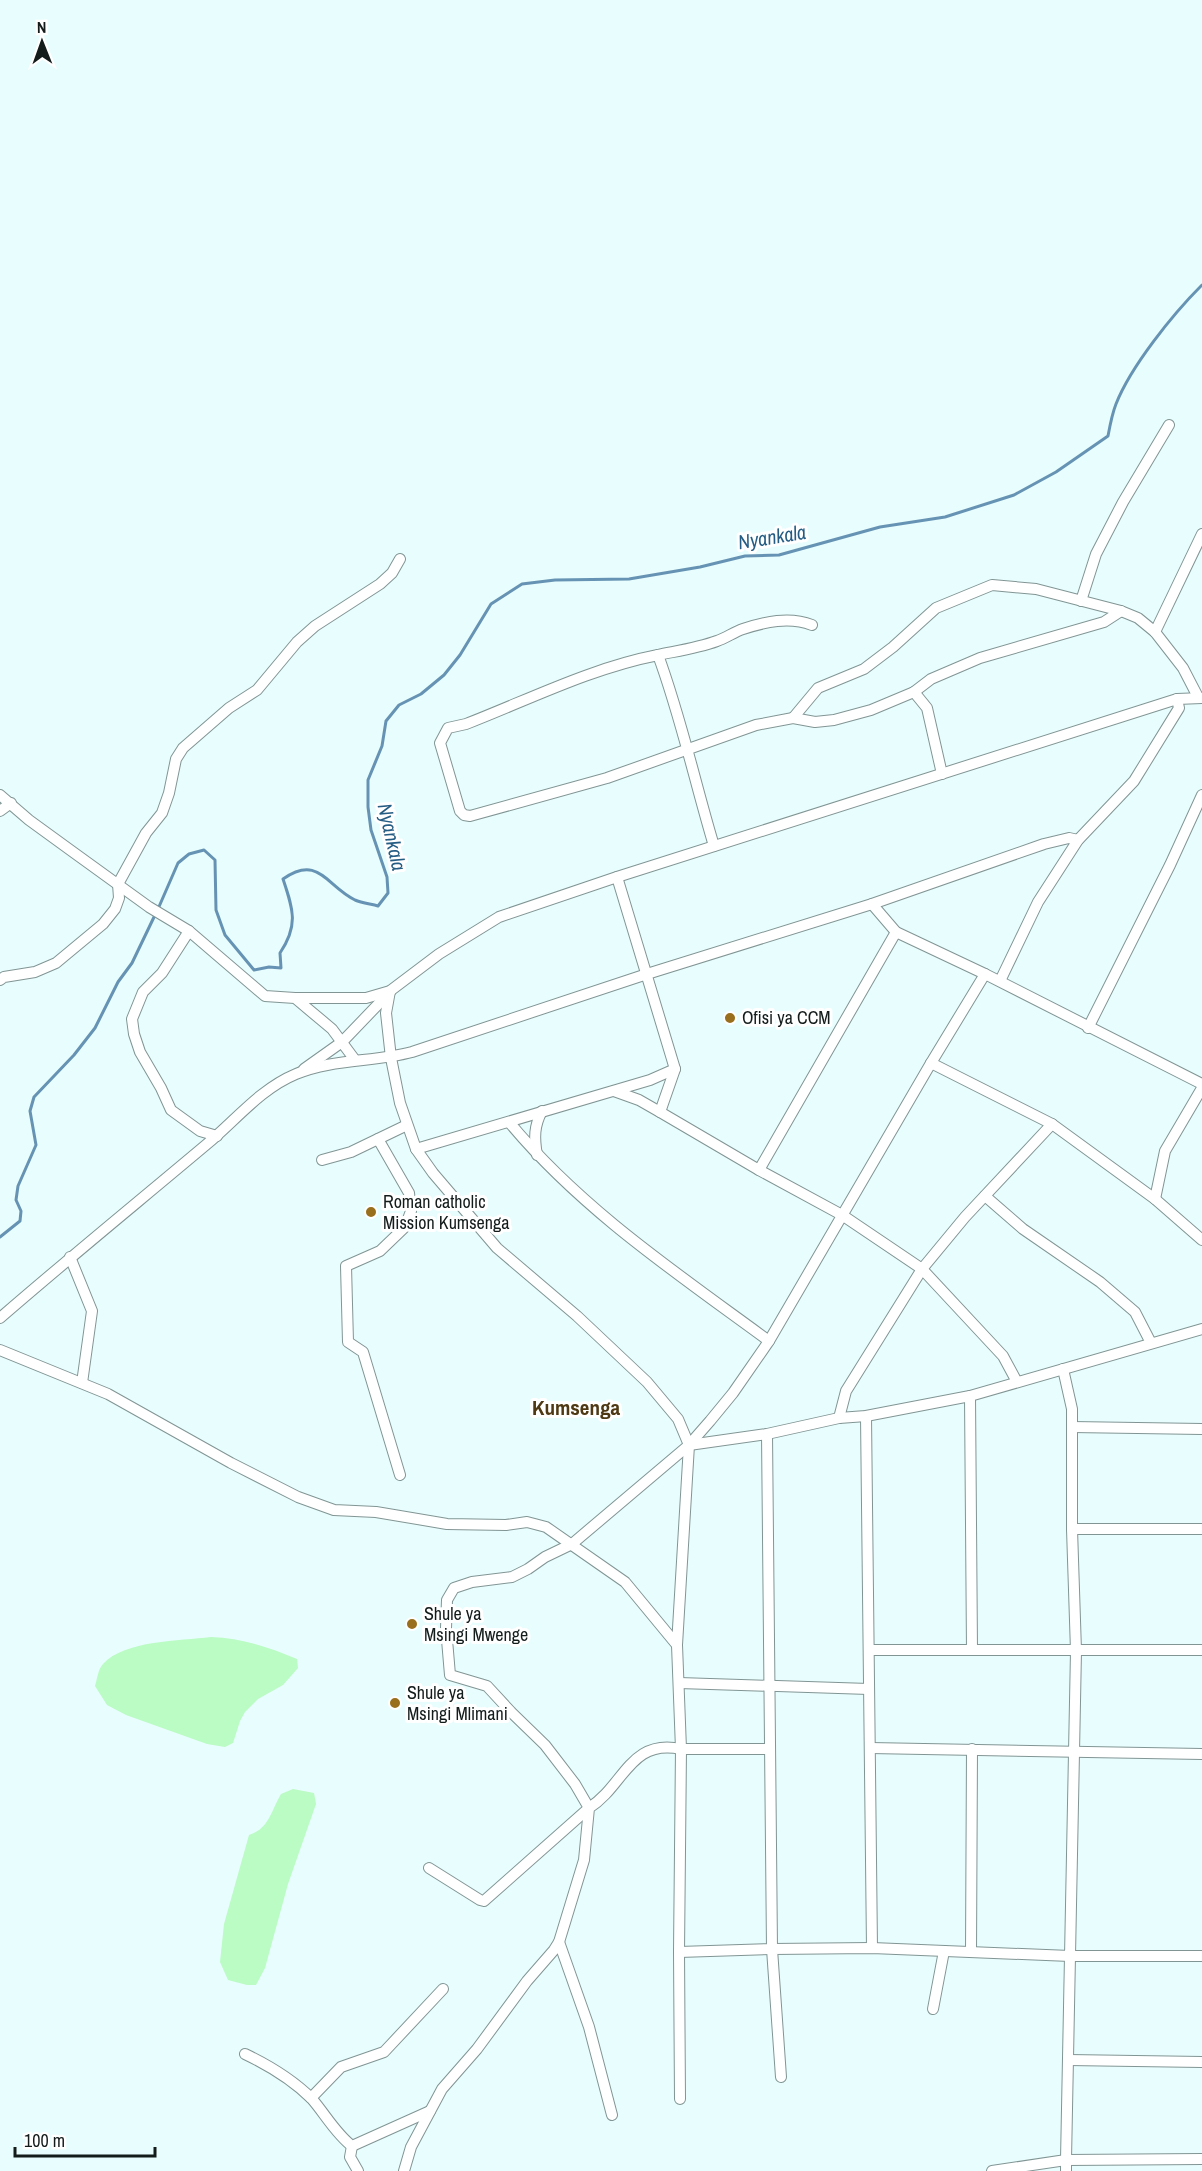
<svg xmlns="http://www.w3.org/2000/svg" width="1202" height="2171" font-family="'Archivo Narrow',sans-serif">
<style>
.green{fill:#bbfbc4}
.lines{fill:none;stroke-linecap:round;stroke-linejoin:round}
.stream{stroke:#6693b3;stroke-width:3}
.minor-casing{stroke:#829595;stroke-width:12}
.minor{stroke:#fff;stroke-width:10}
.poi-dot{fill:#996e1c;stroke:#fff;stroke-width:2}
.labels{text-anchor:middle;stroke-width:6;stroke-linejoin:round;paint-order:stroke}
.poi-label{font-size:18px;fill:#131b1b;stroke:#fff;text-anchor:start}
.water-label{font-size:20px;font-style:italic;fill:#255c83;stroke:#fff}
.quarter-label{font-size:21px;font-weight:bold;fill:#4e3914;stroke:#fff}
</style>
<rect width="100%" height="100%" fill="#e8fdfd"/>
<g class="green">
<path d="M 211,1637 C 241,1638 269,1647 297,1659 L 298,1668 L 283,1685 L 258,1699 L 245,1712 L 240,1721 L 233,1743 L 225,1747 L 207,1744 L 126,1715 L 107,1705 L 95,1686 C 97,1680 98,1669 103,1664 C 125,1640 180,1641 211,1637 Z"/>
<path d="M 293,1789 L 314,1793 L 316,1804 L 288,1884 L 265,1968 L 256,1985 L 247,1985 L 228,1980 L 220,1962 L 224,1924 L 249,1835 C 269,1829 271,1811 281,1794 Z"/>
</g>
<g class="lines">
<g class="stream">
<path d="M 158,909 L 178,863 L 189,854 L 204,850 L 215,860 L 216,910 L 225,935 L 254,970 L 269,967 L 281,968 L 280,953 C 299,925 293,909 283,879 C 319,854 326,886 355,900 C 362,903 371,904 378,906 L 388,893 L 387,877 L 371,830 L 368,807 L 368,780 L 382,746 L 386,721 L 399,705 L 421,694 L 444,675 L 460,655 L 491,604 L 522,584 L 555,580 L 629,579 L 700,567 L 745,556 L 779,555 L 880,527 L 945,517 L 1014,495 L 1056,472 L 1108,436 C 1110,425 1112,414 1116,404 C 1131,366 1173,314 1202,285"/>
<polyline points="0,1237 20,1221 21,1211 16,1200 18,1186 36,1145 30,1111 34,1097 74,1055 95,1028 118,982 132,963 155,915"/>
</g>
<g class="minor-casing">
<g id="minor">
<polyline points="1081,601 1096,554 1123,502 1169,425"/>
<polyline points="1155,632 1202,534"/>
<path d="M 658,655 C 677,651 698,648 717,641 C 726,638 734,632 743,629 C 765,622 789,616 812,625"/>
<polyline points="914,692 927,708 942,774"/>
<polyline points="793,718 818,688 864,669 893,647 936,608 992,585 1036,589 1121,611 1138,618 1155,632 1183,668 1198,697"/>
<polyline points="0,795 29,820 73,852 149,907 189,931 265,996 295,998 332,1029 355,1060"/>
<polyline points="0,811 11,803"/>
<path d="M 714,846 C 695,783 681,717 658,655 C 591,668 528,700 466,724 L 448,728 L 440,743 L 460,811 L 464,815 L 470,816 L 607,778 L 756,725 L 793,718 L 815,722 L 834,720 L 871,710 L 914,692 L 931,679 L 980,658 L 1104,622 L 1121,611"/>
<polyline points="617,877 675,1069 660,1112"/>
<polyline points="872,904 896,932 985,974 1202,1084"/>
<polyline points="189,931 162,973 143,992 132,1019 134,1034 140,1052 161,1088 171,1110 200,1131 217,1136"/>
<polyline points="0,980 4,977 35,972 56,963 103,924 115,909 119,898 118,884 146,833 162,813 169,793 176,759 183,748 229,708 257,690 297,642 315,626 380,584 392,573 400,559"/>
<polyline points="1000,981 1038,902 1078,840 1134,781 1179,708 1177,699"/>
<polyline points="390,991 386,1013 391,1058 400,1103 416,1149 433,1173 497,1248 577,1316 647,1382 678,1419 689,1445 677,1645 681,1749 679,1952 680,2099"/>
<polyline points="295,998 366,998 390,991 439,954 499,917 617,877 1177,699 1202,698"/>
<polyline points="1088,1028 1170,865 1202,795"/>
<polyline points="931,1063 1052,1124 1155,1199 1202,1240"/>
<polyline points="304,1069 342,1042 390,992"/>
<polyline points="614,1091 639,1100 660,1112 759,1170 842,1215 922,1269 1003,1356 1017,1382"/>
<path d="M 509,1122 C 582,1210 678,1274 769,1341"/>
<polyline points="378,1139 409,1193 411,1211 405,1227 380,1251 346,1266 348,1342 363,1352 400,1475"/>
<polyline points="416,1149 650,1080 675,1069"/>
<path d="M 537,1155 C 534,1138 534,1126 542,1111"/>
<polyline points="322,1160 351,1152 407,1125"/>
<polyline points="759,1170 896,932"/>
<polyline points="985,1196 1023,1229 1100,1282 1135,1312 1151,1343"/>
<polyline points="1155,1199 1165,1151 1202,1088"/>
<polyline points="70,1257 92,1311 82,1383"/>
<path d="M 0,1318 C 68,1259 138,1202 207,1144 C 236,1120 260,1089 296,1074 C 331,1059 375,1062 412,1052 L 647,974 L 872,904 L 1044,844 L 1069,838 L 1078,840"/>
<polyline points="0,1350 108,1394 231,1463 298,1497 334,1510 376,1512 447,1524 506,1525 527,1522 546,1527 625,1582 677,1645"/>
<polyline points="970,1396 972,1650"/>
<polyline points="866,1416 872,1948"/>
<polyline points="839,1418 846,1391 922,1269 965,1217 1052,1124"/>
<polyline points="1072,1427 1202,1429"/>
<polyline points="689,1445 767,1434 839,1418 866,1416 970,1396 1202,1329"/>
<polyline points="1072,1529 1202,1529"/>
<polyline points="869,1650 1202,1650"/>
<polyline points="679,1683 869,1689"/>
<polyline points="870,1748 1202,1754"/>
<polyline points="429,1868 480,1900 484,1901 589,1808 575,1784 545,1745 511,1712 487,1686 450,1675 446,1628 447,1600 454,1588 472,1582 512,1577 528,1569 545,1557 572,1544 689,1445 710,1421 733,1393 769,1341 931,1063 985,974"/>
<polyline points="559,1942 589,2027 612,2115"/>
<polyline points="679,1952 772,1949 767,1434"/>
<polyline points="971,1952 972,1749"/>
<polyline points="933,2009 944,1951"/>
<path d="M 245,2054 C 270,2066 292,2079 312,2099 C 325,2114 336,2134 352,2146 L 430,2111"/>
<polyline points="1068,2060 1202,2062"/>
<polyline points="781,2077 772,1949 872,1948 1070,1956 1076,1651 1072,1529 1072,1409 1063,1369"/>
<polyline points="311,2098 341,2067 384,2052 443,1989"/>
<polyline points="352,2146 350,2157 358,2171"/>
<path d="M 404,2171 L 411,2147 L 442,2089 L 477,2049 L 527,1981 L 554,1950 L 559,1942 L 584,1860 L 589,1808 C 624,1786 630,1738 681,1749 L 769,1749"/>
<polyline points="992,2171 1066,2160 1070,1956 1202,1956"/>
<polyline points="1066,2171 1066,2160 1202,2159"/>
</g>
</g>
<use href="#minor" class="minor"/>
</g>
<g class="poi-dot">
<circle cx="730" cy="1018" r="6"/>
<circle cx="371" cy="1212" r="6"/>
<circle cx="412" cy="1624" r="6"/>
<circle cx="395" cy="1703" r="6"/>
</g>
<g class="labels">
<g class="poi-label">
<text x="742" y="1024">Ofisi ya CCM</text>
<text x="383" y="1208">Roman catholic<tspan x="383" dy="21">Mission Kumsenga</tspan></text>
<text x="424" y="1620">Shule ya<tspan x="424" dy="21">Msingi Mwenge</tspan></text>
<text x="407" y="1699">Shule ya<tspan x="407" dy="21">Msingi Mlimani</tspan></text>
</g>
<g class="water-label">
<text transform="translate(772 537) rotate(-9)" y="7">Nyankala</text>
<text transform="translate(392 837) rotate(77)" y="7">Nyankala</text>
</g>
<g class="quarter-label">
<text x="576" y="1415">Kumsenga</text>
</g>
</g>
<g transform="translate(42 42) rotate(359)" stroke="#ffffff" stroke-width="4.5" paint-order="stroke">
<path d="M0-4.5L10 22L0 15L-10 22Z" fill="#131b1b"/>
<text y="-9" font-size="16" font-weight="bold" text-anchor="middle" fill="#131b1b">N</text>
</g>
<path d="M15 2147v9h140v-9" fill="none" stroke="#131b1b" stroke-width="3"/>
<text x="24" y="2147" font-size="18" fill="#131b1b" stroke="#ffffff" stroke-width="4.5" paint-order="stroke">100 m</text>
</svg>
